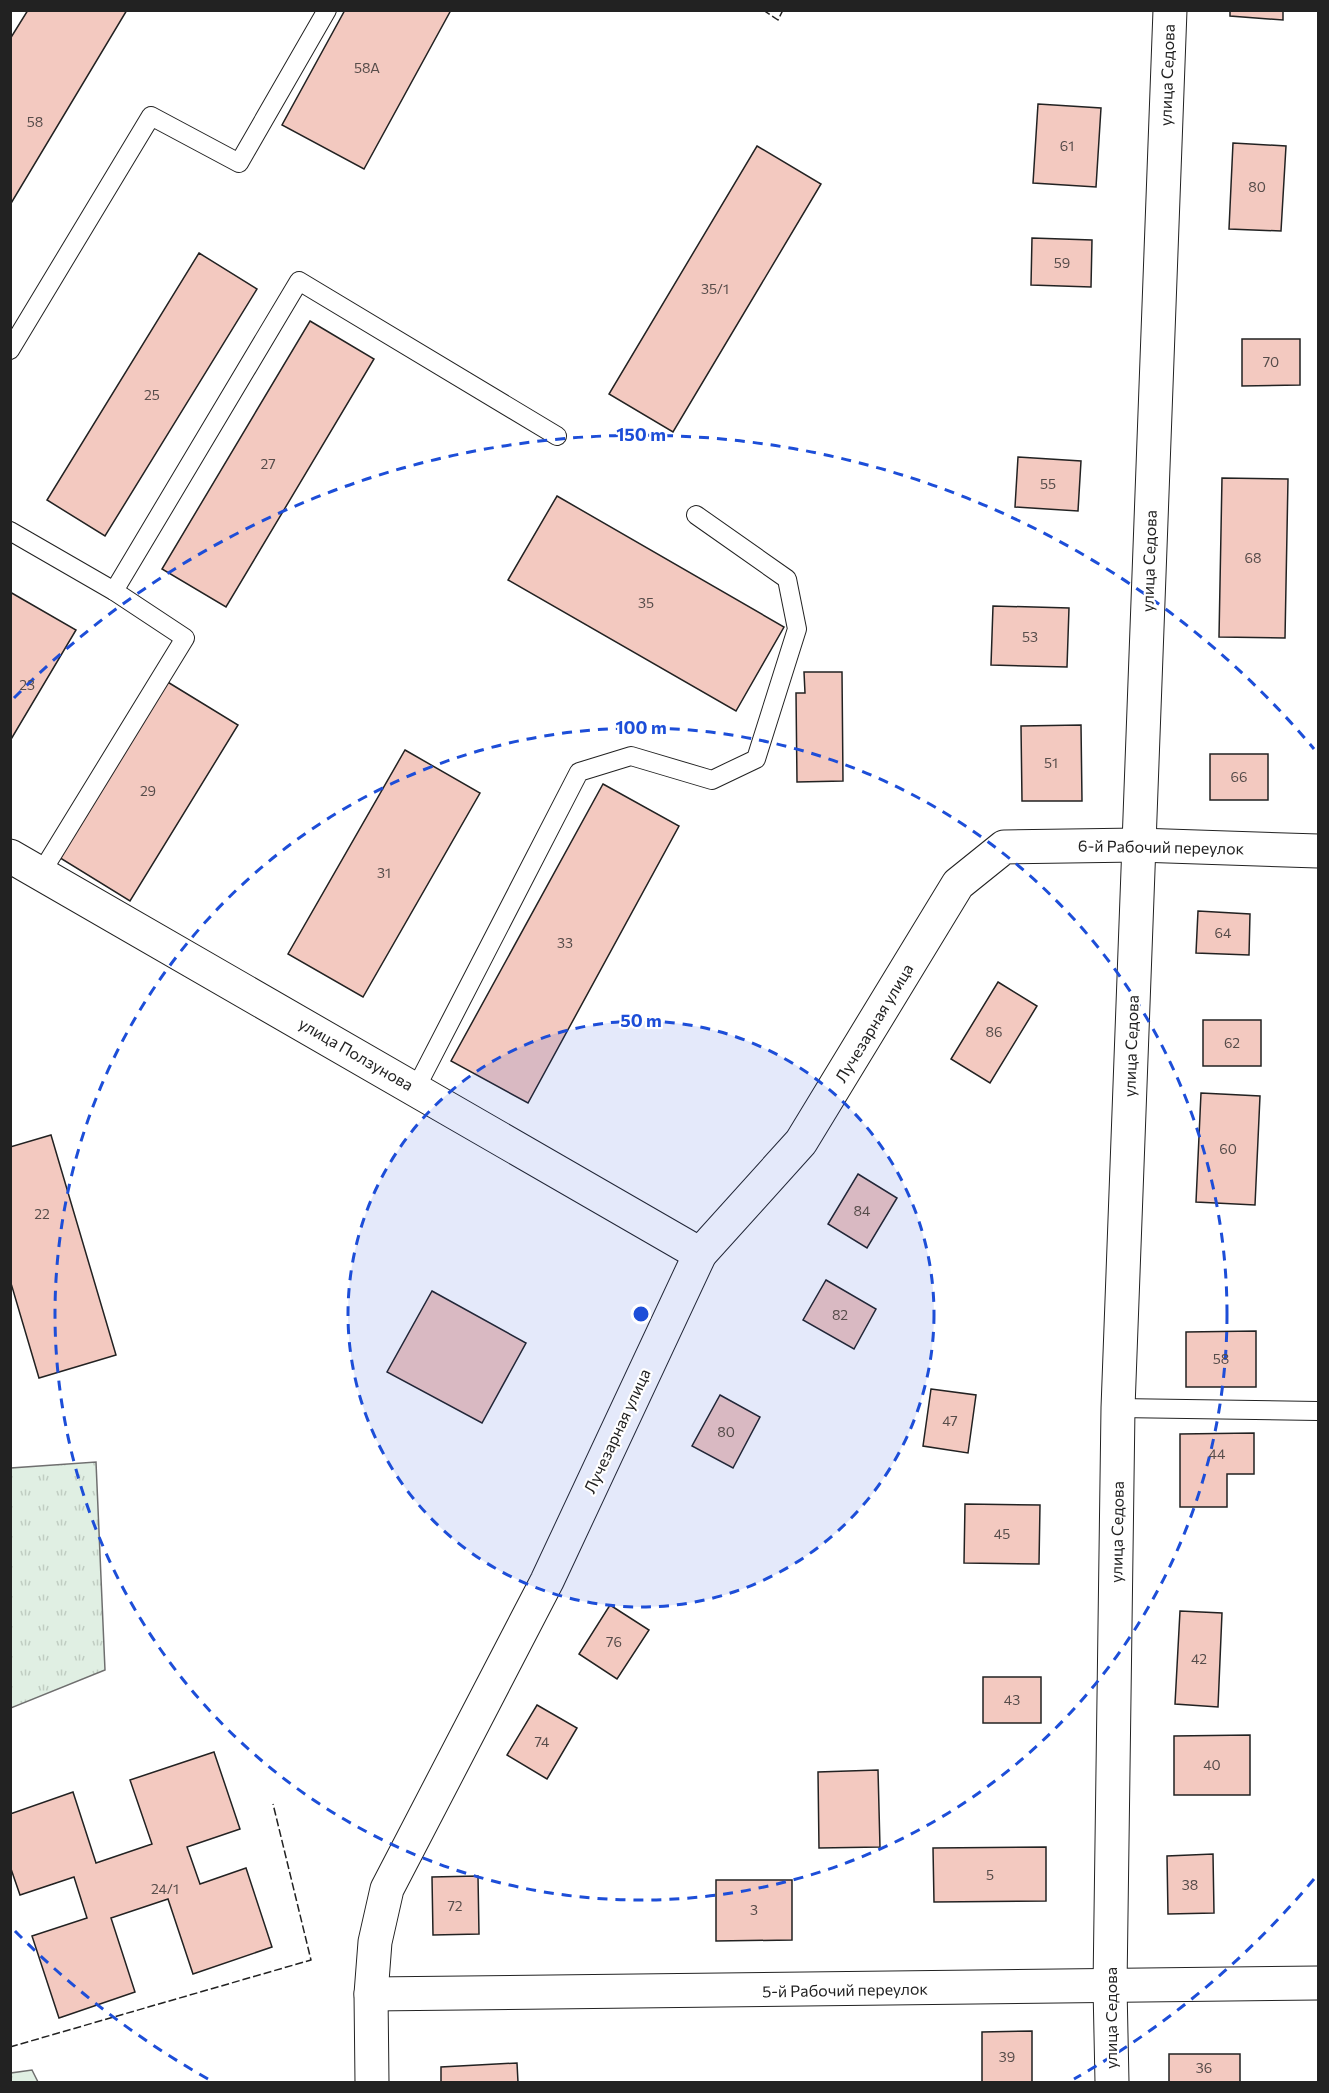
<svg xmlns="http://www.w3.org/2000/svg" width="1329" height="2093" font-family="Commissioner,sans-serif">
<style>
.grass{fill:url(#grass-tufts);stroke:#6f6f6f;stroke-width:1.5}
.building{fill:#f3c9c0;stroke:#222;stroke-width:1.5}
.lines{fill:none;stroke-linecap:round;stroke-linejoin:round}
.lane-casing{stroke:#222;stroke-width:20}
.street-casing{stroke:#222;stroke-width:35}
.lane{stroke:#fff;stroke-width:18}
.street{stroke:#fff;stroke-width:33}
.fence{stroke:#222;stroke-width:1.5;stroke-dasharray:8 3;stroke-linecap:butt}
.ring{fill:none;stroke:#1d4ed8;stroke-width:3;stroke-dasharray:10 8}
.labels{text-anchor:middle;stroke-width:4.5;stroke-linejoin:round;paint-order:stroke}
.number-label{font-size:14px;fill:#564c4a}
.street-label{font-size:16px;fill:#222;stroke:#fff}
.centre{fill:#1d4ed8;stroke:#fff;stroke-width:3}
.ring-label{font-size:18px;text-anchor:middle;font-weight:bold;fill:#1d4ed8;stroke:#fff;stroke-width:4.5;stroke-linejoin:round;paint-order:stroke}
</style>
<defs>
<pattern id="grass-tufts" width="24" height="20" patternUnits="userSpaceOnUse" patternTransform="scale(1.5)"><rect width="24" height="20" fill="#e0efe3"/><path d="M3 7l-1-3M5 7V3M7 7l1-3M15 17l-1-3M17 17v-4M19 17l1-3" fill="none" stroke="#c0cdc2"/></pattern>
</defs>
<rect width="100%" height="100%" fill="#fff"/>
<g class="grass">
<polygon points="96,1462 105,1670 11,1708 11,1468"/>
<polygon points="32,2070 38,2082 11,2082 11,2073"/>
</g>
<g class="building">
<polygon points="28,10 127,10 10,205 10,39"/>
<polygon points="345,10 451,10 364,169 282,125"/>
<polygon points="1230,10 1283,10 1283,20 1230,16"/>
<polygon points="1038,104 1101,108 1096,187 1033,183"/>
<polygon points="1233,143 1286,146 1281,231 1229,229"/>
<polygon points="757,146 821,184 673,432 609,394"/>
<polygon points="1032,238 1092,240 1091,287 1031,285"/>
<polygon points="199,253 257,289 105,536 47,500"/>
<polygon points="310,321 374,359 226,607 162,569"/>
<polygon points="1242,339 1300,339 1300,385 1242,386"/>
<polygon points="1018,457 1081,461 1078,511 1015,507"/>
<polygon points="1222,478 1288,479 1285,638 1219,637"/>
<polygon points="557,496 784,627 736,711 508,580"/>
<polygon points="10,592 76,630 10,741"/>
<polygon points="993,606 1069,608 1067,667 991,665"/>
<polygon points="804,672 842,672 843,781 797,782 796,693 805,693"/>
<polygon points="166,681 238,725 130,901 57,856"/>
<polygon points="1081,725 1082,801 1022,801 1021,726"/>
<polygon points="405,750 480,793 363,997 288,954"/>
<rect x="1210" y="754" width="58" height="46"/>
<polygon points="603,784 679,826 528,1103 451,1061"/>
<polygon points="1198,911 1250,914 1249,955 1196,953"/>
<polygon points="998,982 1037,1006 990,1083 951,1059"/>
<rect x="1203" y="1020" width="58" height="46"/>
<polygon points="1201,1093 1260,1096 1255,1205 1196,1202"/>
<polygon points="51,1135 116,1355 39,1378 10,1280 10,1147"/>
<polygon points="858,1174 897,1198 867,1248 828,1224"/>
<polygon points="826,1280 876,1309 854,1349 803,1320"/>
<polygon points="432,1291 526,1343 482,1423 387,1372"/>
<polygon points="1256,1331 1256,1387 1186,1387 1186,1332"/>
<polygon points="931,1389 976,1395 968,1453 923,1446"/>
<polygon points="720,1395 760,1417 733,1468 692,1446"/>
<polygon points="1254,1433 1254,1474 1227,1474 1227,1507 1180,1507 1180,1434"/>
<polygon points="965,1504 1040,1505 1039,1564 964,1563"/>
<polygon points="610,1605 649,1630 617,1679 579,1654"/>
<polygon points="1180,1611 1222,1613 1218,1707 1175,1704"/>
<rect x="983" y="1677" width="58" height="46"/>
<polygon points="537,1705 577,1728 547,1779 507,1755"/>
<polygon points="1250,1735 1250,1795 1174,1795 1174,1736"/>
<polygon points="214,1752 240,1829 187,1847 200,1884 246,1868 272,1947 193,1974 168,1899 111,1918 135,1992 59,2018 32,1936 87,1918 74,1877 20,1895 10,1866 10,1814 73,1792 96,1863 152,1844 130,1780"/>
<polygon points="878,1770 880,1847 819,1848 818,1772"/>
<polygon points="1046,1847 1046,1901 934,1902 933,1848"/>
<polygon points="1213,1854 1214,1913 1168,1914 1167,1856"/>
<polygon points="478,1876 479,1934 433,1935 432,1877"/>
<polygon points="716,1880 792,1880 792,1940 716,1941"/>
<polygon points="1032,2031 1032,2082 982,2082 982,2032"/>
<rect x="1169" y="2054" width="71" height="28"/>
<polygon points="517,2063 518,2082 441,2082 441,2067"/>
</g>
<g class="lines">
<g class="lane-casing">
<g id="lane">
<polyline points="10,350 151,116 239,163 327,10"/>
<polyline points="10,531 114,591 185,638 41,873"/>
<polyline points="114,591 299,281 557,436"/>
<polyline points="416,1088 579,772 631,756 712,780 756,759 797,629 787,579 696,515"/>
<polyline points="1118,1408 1318,1411"/>
</g>
</g>
<g class="street-casing">
<g id="street">
<polyline points="10,856 700,1254"/>
<polyline points="371,1994 1318,1983"/>
<polyline points="372,2082 371,1994 375,1942 387,1889 547,1581 700,1254 801,1142 958,884 1004,847 1138,845 1318,851"/>
<polyline points="1112,2082 1110,1987 1118,1408 1170,10"/>
</g>
</g>
<use href="#lane" class="lane"/>
<use href="#street" class="street"/>
<g class="fence">
<polyline points="763,10 778,20 783,10"/>
<polyline points="10,2047 311,1960 273,1804"/>
</g>
</g>
<circle cx="641" cy="1314" r="293" fill="#1d4ed8" fill-opacity=".12"/>
<g class="ring">
<circle cx="641" cy="1314" r="293"/>
<circle cx="641" cy="1314" r="586"/>
<path d="M1314 1879A879 879 0 0 1 1074 2079M208 2079A879 879 0 0 1 14 1930M14 698A879 879 0 0 1 1314 749"/>
</g>
<g class="labels">
<g class="number-label">
<text x="367" y="73">58А</text>
<text x="35" y="127">58</text>
<text x="1067" y="151">61</text>
<text x="1257" y="192">80</text>
<text x="1062" y="268">59</text>
<text x="715" y="294">35/1</text>
<text x="1271" y="367">70</text>
<text x="152" y="400">25</text>
<text x="268" y="469">27</text>
<text x="1048" y="489">55</text>
<text x="1253" y="563">68</text>
<text x="646" y="608">35</text>
<text x="1030" y="642">53</text>
<text x="27" y="690">23</text>
<text x="1051" y="768">51</text>
<text x="1239" y="782">66</text>
<text x="148" y="796">29</text>
<text x="384" y="878">31</text>
<text x="1223" y="938">64</text>
<text x="565" y="948">33</text>
<text x="994" y="1037">86</text>
<text x="1232" y="1048">62</text>
<text x="1228" y="1154">60</text>
<text x="862" y="1216">84</text>
<text x="42" y="1219">22</text>
<text x="840" y="1320">82</text>
<text x="1221" y="1364">58</text>
<text x="950" y="1426">47</text>
<text x="726" y="1437">80</text>
<text x="1217" y="1459">44</text>
<text x="1002" y="1539">45</text>
<text x="614" y="1647">76</text>
<text x="1199" y="1664">42</text>
<text x="1012" y="1705">43</text>
<text x="542" y="1747">74</text>
<text x="1212" y="1770">40</text>
<text x="990" y="1880">5</text>
<text x="1190" y="1890">38</text>
<text x="165" y="1894">24/1</text>
<text x="455" y="1911">72</text>
<text x="754" y="1915">3</text>
<text x="1007" y="2062">39</text>
<text x="1204" y="2073">36</text>
</g>
<g class="street-label">
<text transform="translate(1167 75) rotate(-88)" y="6">улица Седова</text>
<text transform="translate(1149 561) rotate(-88)" y="6">улица Седова</text>
<text transform="translate(1161 847) rotate(1)" y="6">6-й Рабочий переулок</text>
<text transform="translate(874 1023) rotate(-59)" y="6">Лучезарная улица</text>
<text transform="translate(1131 1046) rotate(-88)" y="6">улица Седова</text>
<text transform="translate(356 1054) rotate(30)" y="6">улица Ползунова</text>
<text transform="translate(617 1431) rotate(-65)" y="6">Лучезарная улица</text>
<text transform="translate(1117 1532) rotate(-89)" y="6">улица Седова</text>
<text transform="translate(845 1990) rotate(-1)" y="6">5-й Рабочий переулок</text>
<text transform="translate(1111 2018) rotate(-90)" y="6">улица Седова</text>
</g>
</g>
<circle cx="641" cy="1314" r="9" class="centre"/>
<g class="ring-label">
<text x="641" y="441">150 m</text>
<text x="641" y="734">100 m</text>
<text x="641" y="1027">50 m</text>
</g>
<rect width="1329" height="2093" fill="none" stroke="#222222" stroke-width="24"/>
</svg>
